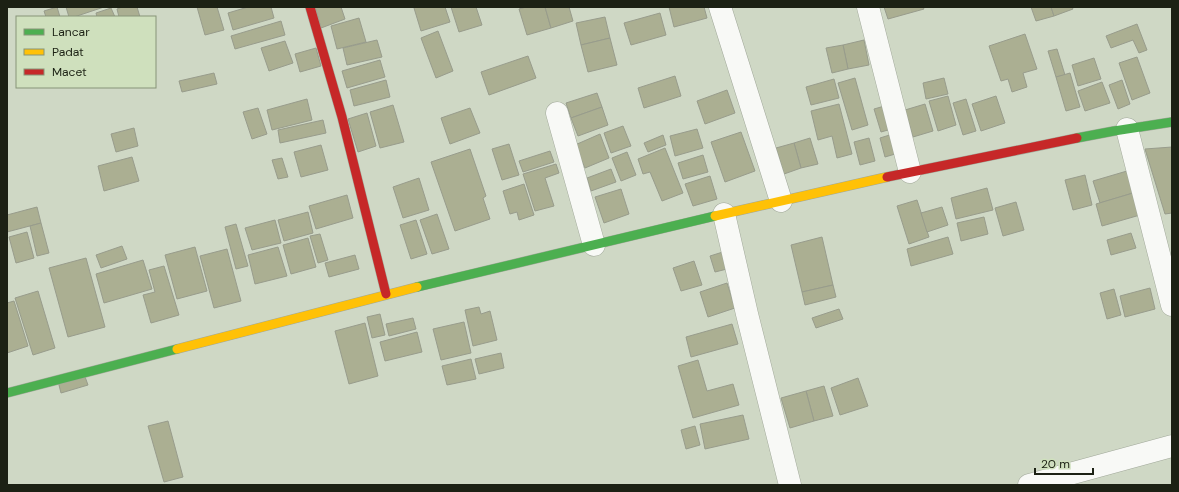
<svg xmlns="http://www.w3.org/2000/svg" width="1179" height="492" font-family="'DM Sans',sans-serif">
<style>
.building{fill:#abaf92;stroke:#989c8c}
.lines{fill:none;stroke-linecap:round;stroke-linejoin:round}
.street-casing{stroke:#a1a89a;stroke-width:23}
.fast-casing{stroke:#a1a89a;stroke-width:10}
.slow-casing{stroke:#a1a89a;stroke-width:10}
.jam-casing{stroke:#a1a89a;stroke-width:10}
.street{stroke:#f8f9f6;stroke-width:22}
.fast{stroke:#4caf50;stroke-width:9}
.slow{stroke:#ffc107;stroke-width:9}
.jam{stroke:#c62828;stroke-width:9}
</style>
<rect width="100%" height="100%" fill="#cfd8c5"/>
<g class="building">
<polygon points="57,7 60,17 46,17 44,11"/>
<polygon points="66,7 104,7 74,17 69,17"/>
<polygon points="122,7 137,7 140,17 119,17 117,9"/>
<polygon points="197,7 217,7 224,30 205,35"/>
<polygon points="248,7 271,7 274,18 233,30 228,13"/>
<polygon points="315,7 341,7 345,19 321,28"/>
<polygon points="416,7 445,7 450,22 421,31 414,8"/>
<polygon points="451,7 476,7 482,25 459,32"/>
<polygon points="526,7 545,7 551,28 527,35 519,9"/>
<polygon points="545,7 569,7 573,21 551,28"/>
<polygon points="669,7 704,7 707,18 674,27"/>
<polygon points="884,7 923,7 924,9 888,19"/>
<polygon points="1031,7 1051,7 1054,16 1036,21"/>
<polygon points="1051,7 1072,7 1073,9 1054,16"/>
<polygon points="111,8 115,17 97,17 96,13"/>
<polygon points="660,13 666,35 631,45 624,23"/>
<polygon points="605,17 610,38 581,45 576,23"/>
<polygon points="359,18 366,42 337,49 331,26"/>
<polygon points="281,21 285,35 235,49 231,36"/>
<polygon points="1137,24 1147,50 1139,53 1133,40 1111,48 1106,36"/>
<polygon points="438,31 453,71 436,78 421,38"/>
<polygon points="1025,34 1037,69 1023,73 1027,87 1012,92 1008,79 1001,81 989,46"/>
<polygon points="610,38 617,65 588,72 581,45"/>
<polygon points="377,40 382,57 347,65 343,48"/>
<polygon points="864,40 869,65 848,69 843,45"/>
<polygon points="285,41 293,63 269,71 261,48"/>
<polygon points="843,45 848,69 832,73 826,48"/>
<polygon points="316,48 321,66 300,72 295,54"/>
<polygon points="1057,49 1065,75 1056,77 1048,51"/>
<polygon points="528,56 536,78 489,95 481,72"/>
<polygon points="1137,57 1150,93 1132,100 1119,63"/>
<polygon points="1094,58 1101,79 1078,86 1072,65"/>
<polygon points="380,60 385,77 347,88 342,71"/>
<polygon points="214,73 217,84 182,92 179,81"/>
<polygon points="1070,73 1080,107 1066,111 1056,77"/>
<polygon points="675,76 681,96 644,108 638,88"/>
<polygon points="855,78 868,125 852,130 838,83"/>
<polygon points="944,78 948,94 926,99 923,83"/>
<polygon points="834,79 839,98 811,105 806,87"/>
<polygon points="386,80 390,97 354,106 350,90"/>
<polygon points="1122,80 1130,104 1118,109 1109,85"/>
<polygon points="1102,82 1110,103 1085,111 1078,91"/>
<polygon points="727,90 735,113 705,124 697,101"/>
<polygon points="597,93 602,107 571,118 566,103"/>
<polygon points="948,96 956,125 938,131 929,101"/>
<polygon points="996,96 1005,123 981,131 972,104"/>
<polygon points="307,99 312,120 272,130 267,110"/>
<polygon points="966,99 976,131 963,135 953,103"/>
<polygon points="839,104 852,154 837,158 832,136 818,140 811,111"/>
<polygon points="925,104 933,131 913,137 905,110"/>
<polygon points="393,105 404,142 380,148 370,112"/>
<polygon points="888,105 895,128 881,132 874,109"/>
<polygon points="602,107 608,125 578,136 571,118"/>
<polygon points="258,108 267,134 252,139 243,112"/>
<polygon points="470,108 480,133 450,144 441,118"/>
<polygon points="367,113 376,146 358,152 348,119"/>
<polygon points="323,120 326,133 280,143 278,130"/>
<polygon points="623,126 631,146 611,153 604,133"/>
<polygon points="134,128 138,146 116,152 111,134"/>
<polygon points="697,129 703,148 675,156 670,136"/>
<polygon points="741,132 755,171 725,182 711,142"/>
<polygon points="896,133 902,152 885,157 880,138"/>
<polygon points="600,134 609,158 585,168 575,145"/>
<polygon points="663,135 666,145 648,152 644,143"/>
<polygon points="810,138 818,164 801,168 794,143"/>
<polygon points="869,138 875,161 860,165 854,142"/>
<polygon points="794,143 801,168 784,174 776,148"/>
<polygon points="509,144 519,175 502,180 492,149"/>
<polygon points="321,145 328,170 301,177 294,152"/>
<polygon points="1172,147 1172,213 1165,214 1145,149"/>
<polygon points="665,148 683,193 662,201 650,172 643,174 638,159"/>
<polygon points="470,149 486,196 483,198 490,219 455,231 431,162"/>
<polygon points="550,151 554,162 523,172 519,161"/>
<polygon points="627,152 636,175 621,181 612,158"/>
<polygon points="703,155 708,172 683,179 678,163"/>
<polygon points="132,157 139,181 104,191 98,166"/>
<polygon points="282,158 288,177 278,179 272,160"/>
<polygon points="556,164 559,173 545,178 554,206 535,211 523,174"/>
<polygon points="611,169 616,182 591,191 587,178"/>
<polygon points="1127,171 1133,193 1100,203 1093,181"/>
<polygon points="1085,175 1092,205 1073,210 1065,180"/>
<polygon points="710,176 717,199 693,206 685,184"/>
<polygon points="419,178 429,210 403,218 393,187"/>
<polygon points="524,184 534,215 519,220 517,212 510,214 503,191"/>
<polygon points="987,188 993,210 956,219 951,198"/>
<polygon points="621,189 629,214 604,223 595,197"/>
<polygon points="1133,193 1140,215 1102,226 1096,204"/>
<polygon points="347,195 353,218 316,229 309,206"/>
<polygon points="917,200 929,237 909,244 897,206"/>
<polygon points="1016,202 1024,230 1003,236 995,208"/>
<polygon points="37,207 41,223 7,232 7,215"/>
<polygon points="942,207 948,225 927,232 921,213"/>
<polygon points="308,212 313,233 284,241 278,220"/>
<polygon points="437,214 449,249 432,254 420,220"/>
<polygon points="984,217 988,234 961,241 957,223"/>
<polygon points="275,220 281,243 252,250 245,228"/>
<polygon points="416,220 427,254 411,259 400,225"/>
<polygon points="41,223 49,253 37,256 30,226"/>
<polygon points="236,224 248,266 236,269 225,227"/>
<polygon points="27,232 34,258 16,263 9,237"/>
<polygon points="1131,233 1136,248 1111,255 1107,240"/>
<polygon points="320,234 328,260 318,263 310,236"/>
<polygon points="822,237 833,285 802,292 791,245"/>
<polygon points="948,237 953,254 911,266 907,249"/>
<polygon points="308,238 316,267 291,274 283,245"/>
<polygon points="122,246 127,259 101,268 96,255"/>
<polygon points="195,247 207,291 177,299 165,255"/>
<polygon points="278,247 287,276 255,284 248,255"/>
<polygon points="227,249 241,301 214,308 200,256"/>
<polygon points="726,251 731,268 715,272 710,256"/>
<polygon points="355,255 359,269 329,277 325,263"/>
<polygon points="86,258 105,327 68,337 49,268"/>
<polygon points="143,260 152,289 104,303 96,274"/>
<polygon points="694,261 702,285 681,291 673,268"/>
<polygon points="164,266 179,315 151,323 143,295 155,292 149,270"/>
<polygon points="727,283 735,308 708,317 700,292"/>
<polygon points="833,285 836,297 805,305 802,292"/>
<polygon points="1150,288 1155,309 1125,317 1120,296"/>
<polygon points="1114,289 1121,315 1107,319 1100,293"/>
<polygon points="38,291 55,348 33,355 15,298"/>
<polygon points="14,301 28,346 7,353 7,303"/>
<polygon points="479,307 481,314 490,311 497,340 473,346 465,310"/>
<polygon points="839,309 843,319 816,328 812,318"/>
<polygon points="380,314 385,335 372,338 367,317"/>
<polygon points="413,318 416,329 389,336 386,324"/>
<polygon points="464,322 471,353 441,360 433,329"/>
<polygon points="365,323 378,376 349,384 335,331"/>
<polygon points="732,324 738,344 691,357 686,337"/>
<polygon points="417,332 422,352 385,361 380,342"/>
<polygon points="501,353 504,368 479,374 475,359"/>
<polygon points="471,359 476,379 447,385 442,366"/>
<polygon points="698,360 707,391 733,384 739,405 693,418 678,366"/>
<polygon points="84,374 88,385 61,393 58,381"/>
<polygon points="858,378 868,406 840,415 831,388"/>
<polygon points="824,386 833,416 814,421 806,391"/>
<polygon points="806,391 814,421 790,428 781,398"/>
<polygon points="743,415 749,439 705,449 700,424"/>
<polygon points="168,421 183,477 164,482 148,426"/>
<polygon points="695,426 700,445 686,449 681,430"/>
</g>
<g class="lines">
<g class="street-casing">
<g id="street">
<polyline points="720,7 781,201"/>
<polyline points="868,7 910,172"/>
<polyline points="557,113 594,245"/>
<polyline points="1127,129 1172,305"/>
<polyline points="724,214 747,314 790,485"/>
<polyline points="1029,485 1172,446"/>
</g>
</g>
<g class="fast-casing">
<g id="fast">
<polyline points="1077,138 1114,131 1172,122"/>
<polyline points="417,287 715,216"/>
<polyline points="7,393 177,349"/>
</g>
</g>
<g class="slow-casing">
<g id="slow">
<polyline points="715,216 887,177"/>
<polyline points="177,349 417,287"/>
</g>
</g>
<g class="jam-casing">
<g id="jam">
<polyline points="310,7 342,117 386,294"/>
<polyline points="887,177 1077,138"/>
</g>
</g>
<use href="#street" class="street"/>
<use href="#fast" class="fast"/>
<use href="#slow" class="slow"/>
<use href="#jam" class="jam"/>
</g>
<rect width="1179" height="492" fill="none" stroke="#1c2114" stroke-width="16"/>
<rect x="16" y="16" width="140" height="72" fill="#cfe0bd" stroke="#879479"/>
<rect x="24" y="29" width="20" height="6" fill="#4caf50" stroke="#879479"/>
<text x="52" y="36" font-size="12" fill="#1c2114">Lancar</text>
<rect x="24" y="49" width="20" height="6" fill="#ffc107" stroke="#879479"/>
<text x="52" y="56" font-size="12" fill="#1c2114">Padat</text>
<rect x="24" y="69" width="20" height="6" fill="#c62828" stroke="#879479"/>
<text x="52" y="76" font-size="12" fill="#1c2114">Macet</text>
<path d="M1035 468v6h58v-6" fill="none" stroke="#1c2114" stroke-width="2"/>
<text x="1041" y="468" font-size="12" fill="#1c2114" stroke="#cfe0bd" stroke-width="3" paint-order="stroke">20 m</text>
</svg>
